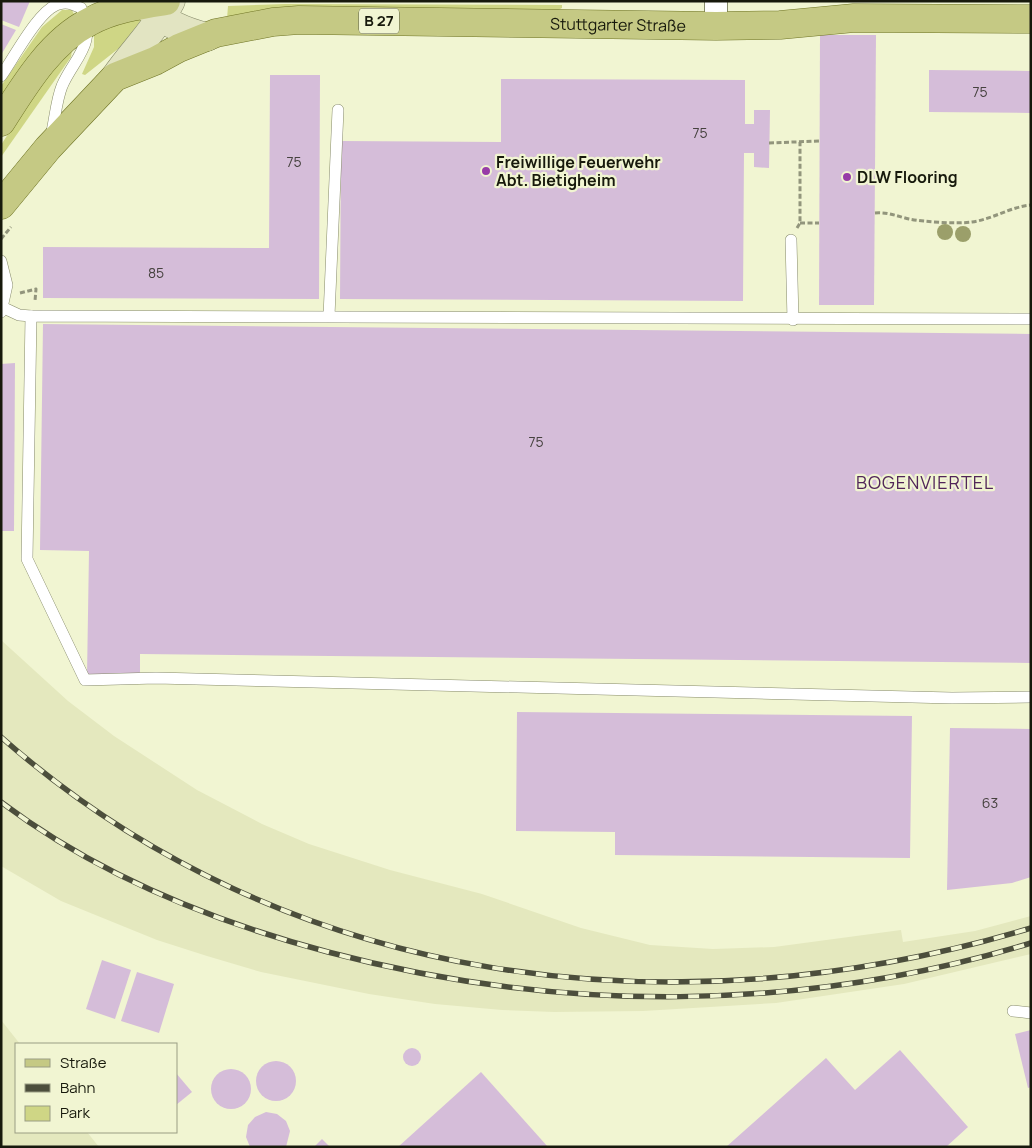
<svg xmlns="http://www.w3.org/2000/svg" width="1032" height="1148" font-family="Manrope,sans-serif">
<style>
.built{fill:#e4e8be}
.green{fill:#cfd685}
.building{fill:#d5bdd9}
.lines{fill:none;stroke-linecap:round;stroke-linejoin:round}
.lane-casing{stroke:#878b6b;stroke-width:12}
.street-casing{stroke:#878b6b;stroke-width:24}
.secondary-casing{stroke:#878b6b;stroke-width:29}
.primary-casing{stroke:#6f7425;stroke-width:29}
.path{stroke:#92957c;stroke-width:3;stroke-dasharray:5 2.5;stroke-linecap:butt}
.lane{stroke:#fff;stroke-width:11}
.street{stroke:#fff;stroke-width:22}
.secondary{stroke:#e2e4c2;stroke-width:28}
.primary{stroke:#c5c984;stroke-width:28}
.rail-casing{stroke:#4c4e3c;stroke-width:5.5}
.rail{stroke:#f1f5d2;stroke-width:4;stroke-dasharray:11;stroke-linecap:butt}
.tree{fill:#9b9f6a}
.poi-dot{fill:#973ca7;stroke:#f1f5d2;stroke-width:2}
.labels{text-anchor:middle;stroke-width:4.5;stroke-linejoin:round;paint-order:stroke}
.number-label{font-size:14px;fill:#46423f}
.shield{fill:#f1f5d2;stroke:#585b47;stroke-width:1}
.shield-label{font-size:15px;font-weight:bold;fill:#17190c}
.street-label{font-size:16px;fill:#17190c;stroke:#f1f5d2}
.poi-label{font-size:16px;font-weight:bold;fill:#17190c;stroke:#f1f5d2;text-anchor:start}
.neighbourhood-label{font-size:18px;letter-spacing:1px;fill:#512559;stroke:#f1f5d2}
</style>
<rect width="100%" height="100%" fill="#f1f5d2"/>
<g class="built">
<polygon points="1,640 68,701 114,736 197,790 262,824 309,844 390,870 482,894 581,928 650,945 713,949 774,947 901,930 903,942 975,931 1031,916 1031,954 904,984 776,1003 643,1011 554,1012 502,1010 435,1004 369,994 261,972 207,956 157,940 61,901 1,866"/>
<polygon points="1,1020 20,1044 16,1044 16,1132 87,1132 99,1147 1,1147"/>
</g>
<g class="green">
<polygon points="285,4 562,5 562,8 556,11 227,19 228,6"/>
<polygon points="62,10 72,10 74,14 58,28 1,102 1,86 42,27"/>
<polygon points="144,17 144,20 123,45 85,75 82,74 94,47 94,35 122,21"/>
<polygon points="72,50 71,57 1,157 1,145 19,117 58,63"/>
</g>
<g class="building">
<polygon points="1,1 30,1 19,27 1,20"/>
<polygon points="1,24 16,30 1,55"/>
<polygon points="820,35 876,35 874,305 819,305"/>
<polygon points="929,70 1031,71 1031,113 929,112"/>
<polygon points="270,75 320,75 319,299 43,298 43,247 269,248"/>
<polygon points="501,79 745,80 745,124 754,124 754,110 770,110 769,168 754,167 754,153 744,153 743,301 340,299 341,141 501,142"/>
<polygon points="43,324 1031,334 1031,663 140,654 140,676 87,676 89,551 40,550"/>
<polygon points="15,363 14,531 1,531 1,364"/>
<polygon points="517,712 912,716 910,858 615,855 615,832 516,831"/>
<polygon points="950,728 1031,729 1031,877 1012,883 947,890"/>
<polygon points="102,960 131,970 115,1019 86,1009"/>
<polygon points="137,972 174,984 159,1033 121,1021"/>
<polygon points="1031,1030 1031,1087 1028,1088 1015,1034"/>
<circle cx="412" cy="1057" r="9"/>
<polygon points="900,1050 968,1127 946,1147 726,1147 826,1058 855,1090"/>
<circle cx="276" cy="1081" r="20"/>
<circle cx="231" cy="1089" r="20"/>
<polygon points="481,1072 548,1147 398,1147"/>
<polygon points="176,1073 192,1092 176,1105"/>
<polygon points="266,1112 277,1114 286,1121 290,1131 286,1147 250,1147 246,1137 248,1125 255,1117"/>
<polygon points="322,1139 330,1147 314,1147"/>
</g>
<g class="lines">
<g class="lane-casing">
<g id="lane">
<path d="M 1,76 C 14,58 39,9 59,4 C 68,1 74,5 81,8 C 98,44 74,58 62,86 C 56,101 55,120 51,136"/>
<polyline points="791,240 793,320"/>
<polyline points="1,261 7,285 1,312"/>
<polyline points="4,308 19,315 31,316"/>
<polyline points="329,316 338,110"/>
<polyline points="1031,319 31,316 27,559 85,680 156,678 952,698 1031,697"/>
<polyline points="1013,1011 1031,1013"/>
</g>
</g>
<g class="street-casing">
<polyline id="street" points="716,1 716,26"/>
</g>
<g class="secondary-casing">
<g id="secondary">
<path d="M 147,7 C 166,23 183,31 207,37"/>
<path d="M 115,77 C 133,51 156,29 171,1"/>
</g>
</g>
<g class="primary-casing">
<g id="primary">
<path d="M 1,122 C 24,86 50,42 89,22 C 112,9 140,5 166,1"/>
<path id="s1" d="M 1,205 L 48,148 L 115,77 L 155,61 L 179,48 L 216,33 L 273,22 L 299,20 L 716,26 L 780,25 L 854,18 L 1031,19"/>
</g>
</g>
<g class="path">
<polyline points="769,143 819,141"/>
<path d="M 875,213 C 887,212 897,216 909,219 C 925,222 956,224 972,222 C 993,219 1010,207 1031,205"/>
<polyline points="800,223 819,223"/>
<polyline points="797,228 800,223 800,142"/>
<polyline points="1,239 11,227"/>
<polyline points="20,293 36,289 35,301"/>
</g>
<use href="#lane" class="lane"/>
<use href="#street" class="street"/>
<use href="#secondary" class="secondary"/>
<use href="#primary" class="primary"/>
<g class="rail-casing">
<g id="rail">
<path d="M 1,737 C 287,989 674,1035 1031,928"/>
<path d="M 1,802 C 98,875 211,921 328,952 C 558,1013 802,1013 1031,943"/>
</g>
</g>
<use href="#rail" class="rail"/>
</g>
<g class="tree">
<circle cx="945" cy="232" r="8"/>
<circle cx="963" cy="234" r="8"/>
</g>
<g class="poi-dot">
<circle cx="486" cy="171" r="5"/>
<circle cx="847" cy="177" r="5"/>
</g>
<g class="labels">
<g class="number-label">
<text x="980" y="97">75</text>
<text x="700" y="138">75</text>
<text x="294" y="167">75</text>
<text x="156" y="278">85</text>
<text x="536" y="447">75</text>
<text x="990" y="808">63</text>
</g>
<rect class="shield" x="359" y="8.5" width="40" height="25" rx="4"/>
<g class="shield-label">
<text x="379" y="26">B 27</text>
</g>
<g class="street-label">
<text dy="6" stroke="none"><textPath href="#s1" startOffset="685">Stuttgarter Straße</textPath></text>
</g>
<g class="poi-label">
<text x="496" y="168">Freiwillige Feuerwehr<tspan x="496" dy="18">Abt. Bietigheim</tspan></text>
<text x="857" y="183">DLW Flooring</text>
</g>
<g class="neighbourhood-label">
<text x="925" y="489">BOGENVIERTEL</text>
</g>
</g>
<rect width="1032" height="1148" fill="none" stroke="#17190c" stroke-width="5"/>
<rect x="15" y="1043" width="162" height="90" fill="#f1f5d2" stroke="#9a9d83"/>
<rect x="25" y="1059" width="25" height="8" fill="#c5c984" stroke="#9a9d83"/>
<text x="60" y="1068" font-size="15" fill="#17190c">Straße</text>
<rect x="25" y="1084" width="25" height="8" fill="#4c4e3c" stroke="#9a9d83"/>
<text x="60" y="1093" font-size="15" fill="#17190c">Bahn</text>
<rect x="25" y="1106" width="25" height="15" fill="#cfd685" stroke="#9a9d83"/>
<text x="60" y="1118" font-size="15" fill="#17190c">Park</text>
</svg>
